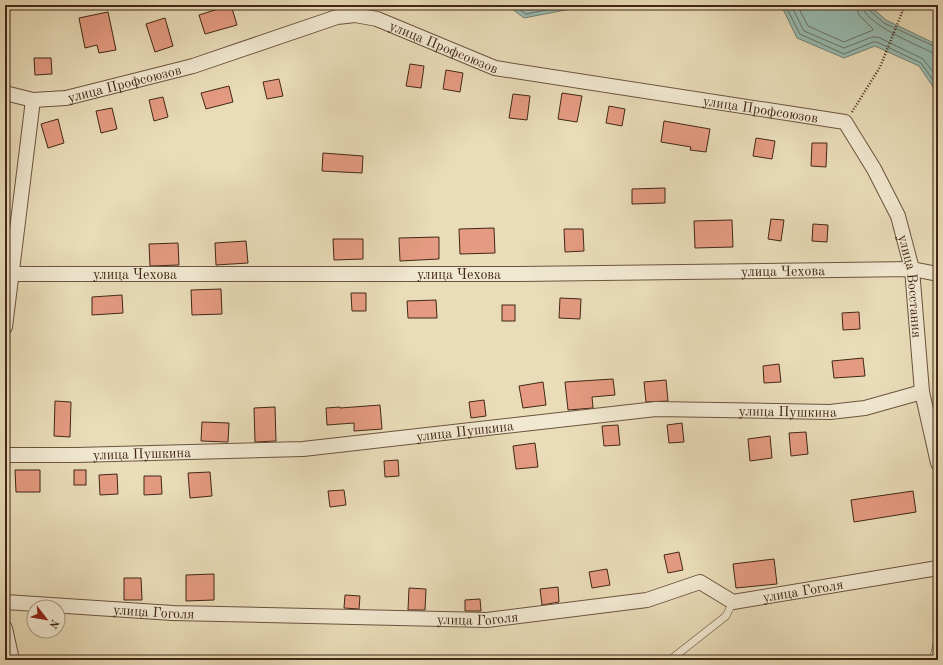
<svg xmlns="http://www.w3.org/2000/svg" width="943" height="665" font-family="'Old Standard TT',serif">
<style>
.water{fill:#97bbb1;stroke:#758073}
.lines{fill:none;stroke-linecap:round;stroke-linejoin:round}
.shore{stroke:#6c7164;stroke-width:1}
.building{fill:#e49b81;stroke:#422716}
.service-casing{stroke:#6c543e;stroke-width:8}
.minor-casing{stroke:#6c543e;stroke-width:16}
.path{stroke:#422716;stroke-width:2.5;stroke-dasharray:1 2;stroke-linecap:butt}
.service{stroke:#f1e8d1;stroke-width:7}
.minor{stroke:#f1e8d1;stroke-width:14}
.labels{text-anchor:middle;stroke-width:3.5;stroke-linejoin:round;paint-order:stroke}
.street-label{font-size:14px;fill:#422716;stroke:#f1e8d1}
</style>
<rect width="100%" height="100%" fill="#e9dcb8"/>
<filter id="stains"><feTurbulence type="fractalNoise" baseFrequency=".005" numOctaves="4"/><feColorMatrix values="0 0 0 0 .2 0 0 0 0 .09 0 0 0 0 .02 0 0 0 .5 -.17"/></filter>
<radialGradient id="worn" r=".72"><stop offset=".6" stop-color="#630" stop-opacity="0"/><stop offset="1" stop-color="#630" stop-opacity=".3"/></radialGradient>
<g class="water">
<polygon points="507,5 591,5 524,18"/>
<polygon points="781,5 869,5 886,20 938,45 938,94 919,66 875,46 844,58 797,38"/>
</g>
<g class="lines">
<g class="shore">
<polyline points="513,5 526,14 571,5"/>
<polyline points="785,5 800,34 844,54 873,42 877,42 921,63 938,87"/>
<polyline points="791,5 804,31 844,48 872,37 878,37 923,59 938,78"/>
<polyline points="797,5 808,26 844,42 873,30 872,28 859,15 856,5"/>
<path d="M 862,5 C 863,23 917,45 933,53 L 938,53"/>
<polyline points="867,5 868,9 884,23 938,48"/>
</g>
</g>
<g class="building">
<polygon points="231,5 237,25 205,34 199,15"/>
<polygon points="108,12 116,50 99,53 97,45 85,48 79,18"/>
<polygon points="165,18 173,46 155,52 146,24"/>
<polygon points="34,58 51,58 52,74 35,75"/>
<polygon points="410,64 424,66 421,88 406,86"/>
<polygon points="446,70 463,73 460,92 443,89"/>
<polygon points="279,79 283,96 267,99 263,82"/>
<polygon points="229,86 233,102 206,109 201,93"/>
<polygon points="562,93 582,96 577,122 558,119"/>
<polygon points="513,94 530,96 527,120 509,118"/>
<polygon points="163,97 168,117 154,121 149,100"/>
<polygon points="609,106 625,109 622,126 606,123"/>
<polygon points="112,108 117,129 101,133 96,111"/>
<polygon points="58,119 64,143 48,148 41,124"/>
<polygon points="664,121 710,129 706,152 690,150 691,147 661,142"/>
<polygon points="756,138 775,141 772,159 753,156"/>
<polygon points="812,143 827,143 826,167 811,166"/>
<polygon points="323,153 363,156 362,173 322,171"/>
<polygon points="665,188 665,203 632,204 632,189"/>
<polygon points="771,219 784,220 781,241 768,239"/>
<polygon points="732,220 733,247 695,248 694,221"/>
<polygon points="813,224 828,225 827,242 812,241"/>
<polygon points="494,228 495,253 460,254 459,229"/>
<polygon points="564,229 583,229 584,251 565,252"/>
<polygon points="439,237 439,259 400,261 399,238"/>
<polygon points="333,239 363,239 363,259 334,260"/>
<polygon points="246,241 248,263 216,265 215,243"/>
<polygon points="178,243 179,265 150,266 149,244"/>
<polygon points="221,289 222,314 192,315 191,290"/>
<polygon points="351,293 366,293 366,311 352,311"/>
<polygon points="122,295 123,313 92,315 92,297"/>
<polygon points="560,298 581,299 580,319 559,318"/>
<polygon points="436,300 437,318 408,318 407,301"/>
<rect x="502" y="305" width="13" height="16"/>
<polygon points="859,312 860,329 843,330 842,313"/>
<polygon points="863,358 865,376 834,378 832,361"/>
<polygon points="779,364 781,382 764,383 763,366"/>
<polygon points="613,379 615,395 592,397 593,408 568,410 565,382"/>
<polygon points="666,380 668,401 646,402 644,382"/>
<polygon points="543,382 546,405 523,408 519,386"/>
<polygon points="484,400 486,416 471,418 469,402"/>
<polygon points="55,401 71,402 70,437 54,436"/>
<polygon points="380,405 382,429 354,431 354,423 327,425 326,408 340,407 340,408"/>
<polygon points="275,407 276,441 255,442 254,408"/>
<polygon points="202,422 229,423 228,442 201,441"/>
<polygon points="682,423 684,442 669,443 667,425"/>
<polygon points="618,425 620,445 604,446 602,426"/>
<polygon points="806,432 808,454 791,456 789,433"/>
<polygon points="770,436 772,458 750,461 748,439"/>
<polygon points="535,443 538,467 516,469 513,446"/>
<polygon points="398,460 399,476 385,477 384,461"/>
<polygon points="15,470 40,470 40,492 16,492"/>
<rect x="74" y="470" width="12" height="15"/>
<polygon points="210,472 212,496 190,498 188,473"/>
<polygon points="117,474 118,494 100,495 99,475"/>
<polygon points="144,476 161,476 162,494 144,495"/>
<polygon points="344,490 346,505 330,507 328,491"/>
<polygon points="913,491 916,512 854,522 851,500"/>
<polygon points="679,552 683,570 668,573 664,555"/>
<polygon points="774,559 777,584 736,588 733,564"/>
<polygon points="607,569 610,585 592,588 589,572"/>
<polygon points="214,574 214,600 186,601 186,575"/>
<polygon points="124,578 141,578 142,600 124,600"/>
<polygon points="558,587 559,602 542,605 540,589"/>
<polygon points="409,588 426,589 425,610 408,610"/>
<polygon points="345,595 360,596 359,609 344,608"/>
<polygon points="480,599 481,611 465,611 465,600"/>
</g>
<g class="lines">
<g class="service-casing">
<g id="service">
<polyline points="670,660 726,616 733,602"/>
<polyline points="933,660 938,640"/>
</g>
</g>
<g class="minor-casing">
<g id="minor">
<path id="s1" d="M 5,93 L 33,100 L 66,98 L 193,66 L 337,17 L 355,15 L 377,19 L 495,68 L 845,122 L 874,169 L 898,216 L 912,269 L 922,392 L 938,463"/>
<path id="s2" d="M 5,274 L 520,274 L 912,269 L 938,274"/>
<polyline points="5,327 33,100"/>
<path id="s3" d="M 5,455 L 76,455 L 303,449 L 656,409 L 830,412 L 865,408 L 922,392"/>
<path id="s4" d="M 5,602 L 173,613 L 487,620 L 647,600 L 700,582 L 733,602 L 938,568"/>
<polyline points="5,628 12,660"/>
</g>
</g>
<polyline class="path" points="852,112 880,67 905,5"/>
<use href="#service" class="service"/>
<use href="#minor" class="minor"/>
</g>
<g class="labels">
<g class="street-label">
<text dy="5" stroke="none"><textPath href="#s1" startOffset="458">улица Профсоюзов</textPath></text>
<text dy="5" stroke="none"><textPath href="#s1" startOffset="122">улица Профсоюзов</textPath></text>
<text dy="5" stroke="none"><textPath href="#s1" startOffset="782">улица Профсоюзов</textPath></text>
<text dy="5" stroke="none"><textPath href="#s2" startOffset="778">улица Чехова</textPath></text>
<text dy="5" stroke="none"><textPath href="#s2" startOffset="130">улица Чехова</textPath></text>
<text dy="5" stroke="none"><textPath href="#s2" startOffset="454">улица Чехова</textPath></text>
<text dy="5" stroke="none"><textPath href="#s1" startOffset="1047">улица Восстания</textPath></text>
<text dy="5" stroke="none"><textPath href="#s3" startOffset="785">улица Пушкина</textPath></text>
<text dy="5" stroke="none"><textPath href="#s3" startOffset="461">улица Пушкина</textPath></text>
<text dy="5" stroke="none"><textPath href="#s3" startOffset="137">улица Пушкина</textPath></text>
<text dy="5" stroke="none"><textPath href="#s4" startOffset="809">улица Гоголя</textPath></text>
<text dy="5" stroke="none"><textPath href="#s4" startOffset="149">улица Гоголя</textPath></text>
<text dy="5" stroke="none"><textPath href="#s4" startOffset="473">улица Гоголя</textPath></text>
</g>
</g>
<rect width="943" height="665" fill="none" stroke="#e9dcb8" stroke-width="20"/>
<rect x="6" y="6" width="931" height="653" fill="none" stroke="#422716" stroke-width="2"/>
<rect x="10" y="10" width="923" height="645" fill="none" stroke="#422716"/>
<g transform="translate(46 619) rotate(121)"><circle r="19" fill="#f1e8d1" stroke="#ab9b86"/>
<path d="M0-3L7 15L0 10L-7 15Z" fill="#8f2418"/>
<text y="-6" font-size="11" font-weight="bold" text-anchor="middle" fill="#422716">N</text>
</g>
<rect width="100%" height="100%" filter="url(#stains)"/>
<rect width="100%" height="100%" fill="url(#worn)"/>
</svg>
